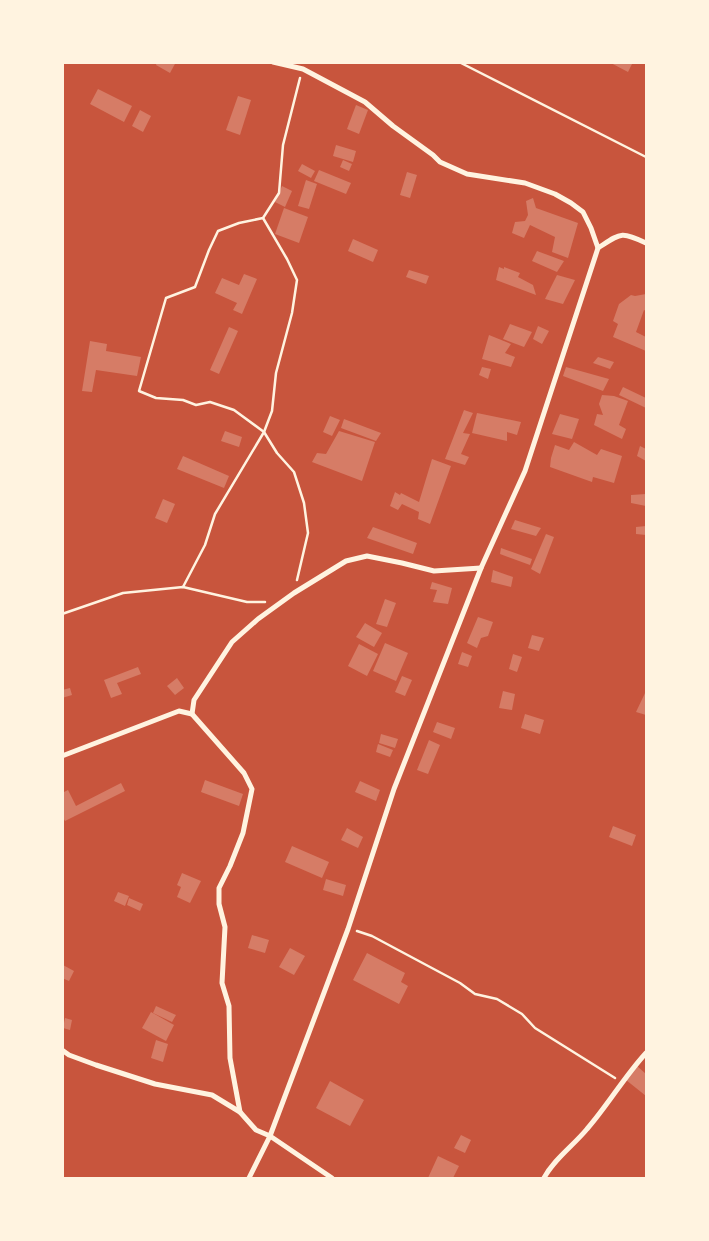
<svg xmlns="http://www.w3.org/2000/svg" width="709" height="1241" font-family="'Roboto Condensed',sans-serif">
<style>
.building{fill:#d67c66}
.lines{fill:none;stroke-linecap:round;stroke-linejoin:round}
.path{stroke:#fff3e0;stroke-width:2.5}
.minor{stroke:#fff3e0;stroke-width:5}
</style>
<rect width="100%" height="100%" fill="#c8553d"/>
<g class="building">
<polygon points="157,62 176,62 170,73 156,65"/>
<polygon points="609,62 628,62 632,64 628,72"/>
<polygon points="98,89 132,106 124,122 90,104"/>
<polygon points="238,96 251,100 240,135 226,130"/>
<polygon points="356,105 368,110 359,134 347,129"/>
<polygon points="140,110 151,116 143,132 132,126"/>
<polygon points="336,145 356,151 353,162 333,156"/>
<polygon points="343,160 352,164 349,171 340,167"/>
<polygon points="302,164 315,171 311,178 298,171"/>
<polygon points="319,170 351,183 346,194 314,181"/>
<polygon points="407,172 417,175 410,198 400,195"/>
<polygon points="306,180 317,184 309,209 298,206"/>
<polygon points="282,186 292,191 285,207 275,202"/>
<polygon points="533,198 536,208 578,223 568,258 552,252 555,237 530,225 524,238 512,233 515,222 525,221 528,215 526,201"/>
<polygon points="284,208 308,217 299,243 275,234"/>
<polygon points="353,239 378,250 373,262 348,251"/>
<polygon points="537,251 564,261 557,272 532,261"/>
<polygon points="499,267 504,269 504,267 520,273 518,277 533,285 536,295 496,280"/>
<polygon points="409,270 429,276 426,284 406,277"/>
<polygon points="244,274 257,279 242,314 233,310 237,303 215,293 222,278 239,285"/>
<polygon points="557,275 575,280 563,304 545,299"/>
<polygon points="646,294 646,311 644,310 636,332 646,337 646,351 613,337 618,324 613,321 619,304 631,295 635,296"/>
<polygon points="510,324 532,332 524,347 503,339"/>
<polygon points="538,326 549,331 542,344 533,339"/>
<polygon points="229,327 238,331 219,374 210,370"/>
<polygon points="489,335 511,344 505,353 515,357 511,367 482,359"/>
<polygon points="90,341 107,344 106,351 141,357 137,376 96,370 92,392 82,391"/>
<polygon points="598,357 614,362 610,369 593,363"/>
<polygon points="482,367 491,369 488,379 479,375"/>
<polygon points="566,367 609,379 603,391 563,376"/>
<polygon points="623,387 646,398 646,408 619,395"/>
<polygon points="602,395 614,396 628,401 619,425 626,429 622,439 594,425 597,414 603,415 599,404"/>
<polygon points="464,410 473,413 463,433 470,434 461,454 469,457 465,465 445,459"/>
<polygon points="477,413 521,422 517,435 507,432 507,441 472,433"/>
<polygon points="560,414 579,419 572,439 552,434"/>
<polygon points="330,416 340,420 332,436 323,432"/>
<polygon points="344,419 381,433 376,441 341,428"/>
<polygon points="225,431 242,437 239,447 221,441"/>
<polygon points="339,431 375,442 362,481 312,462 317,453 326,454"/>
<polygon points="574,442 597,455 601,449 622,456 614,483 593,477 592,482 550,467 551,458 555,445 569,450"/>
<polygon points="640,446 646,449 646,461 637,456"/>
<polygon points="183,456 229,476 224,488 177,469"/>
<polygon points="432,459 451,466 430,524 418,519 419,512 402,504 398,510 390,506 395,492 400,495 401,493 419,502"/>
<polygon points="646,494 646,506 631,503 631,495"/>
<polygon points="163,499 175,504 167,523 155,518"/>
<polygon points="515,520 541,528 536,536 511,529"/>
<polygon points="646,526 646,535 636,534 636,527"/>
<polygon points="373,527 417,543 413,554 367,538"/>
<polygon points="546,534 554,537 540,574 531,569"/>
<polygon points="501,548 532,559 530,565 500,554"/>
<polygon points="493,570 513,577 511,587 491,582"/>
<polygon points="432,582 452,588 448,604 433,602 437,590 430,589"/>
<polygon points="385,599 396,603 387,627 376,624"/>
<polygon points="478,617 493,622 488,636 481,638 477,648 467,643"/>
<polygon points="365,623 382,633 374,647 356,637"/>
<polygon points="532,635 544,638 539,651 528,648"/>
<polygon points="385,643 408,653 396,681 373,671"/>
<polygon points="359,644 378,654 367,676 348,666"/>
<polygon points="462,652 472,656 468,667 458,664"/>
<polygon points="513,654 522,657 517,672 509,669"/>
<polygon points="138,667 141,674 117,683 122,694 111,698 104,680"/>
<polygon points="402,676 412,680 405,696 395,692"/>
<polygon points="177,678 184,688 175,695 167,686"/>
<polygon points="70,688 72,695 62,698 62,690"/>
<polygon points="503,691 515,694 512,710 499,708"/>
<polygon points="646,691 646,715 636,712"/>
<polygon points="525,714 544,720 540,734 521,728"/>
<polygon points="437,722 455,728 451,739 433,732"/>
<polygon points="381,734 398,739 395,748 379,743"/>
<polygon points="429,740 440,745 428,774 417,770"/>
<polygon points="378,744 393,750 390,757 376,752"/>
<polygon points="205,780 243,794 239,806 201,792"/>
<polygon points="360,781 380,790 376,801 355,792"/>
<polygon points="121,783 125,791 65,821 62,816 62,793 68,790 76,806"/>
<polygon points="613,826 636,835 632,846 609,837"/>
<polygon points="347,828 363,837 358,848 341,840"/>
<polygon points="292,846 329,862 322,878 285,862"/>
<polygon points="182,873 201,881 190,903 177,897 181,887 177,885"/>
<polygon points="326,879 346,885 343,896 323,890"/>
<polygon points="118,892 129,896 125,906 114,901"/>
<polygon points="129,898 143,904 140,911 127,905"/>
<polygon points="252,935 269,940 265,953 248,948"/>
<polygon points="290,948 305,956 294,975 279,967"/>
<polygon points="367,953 405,973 401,982 408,986 399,1004 353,980"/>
<polygon points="63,965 74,971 69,981 62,978"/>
<polygon points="156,1006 176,1015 172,1022 153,1013"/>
<polygon points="151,1012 174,1025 166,1041 142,1028"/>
<polygon points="65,1018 72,1020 70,1030 63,1028"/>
<polygon points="156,1040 168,1044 163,1062 151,1058"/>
<polygon points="637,1066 646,1074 646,1096 626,1080"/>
<polygon points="330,1081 364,1100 350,1126 316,1108"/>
<polygon points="461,1135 471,1140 465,1153 454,1148"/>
<polygon points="438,1156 459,1166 453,1178 428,1178"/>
</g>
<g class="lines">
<g class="path">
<polyline points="459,62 646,157"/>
<polyline points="297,580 308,533 304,503 294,472 277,453 264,432 234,410 210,402 196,405 183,400 156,398 139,391 166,298 195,287 209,250 218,231 239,223 263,218 279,193 283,145 300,78"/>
<polyline points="183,587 205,545 215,514 264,432 272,411 276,373 292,313 297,280 287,259 263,218"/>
<polyline points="62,614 123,593 183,587 247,602 265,602"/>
<polyline points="357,931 372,936 430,967 460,983 475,994 497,999 522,1014 535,1028 615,1078"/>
</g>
<g class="minor">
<path d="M 273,62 L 303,69 L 365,102 L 393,126 L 433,155 L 440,162 L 467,174 L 525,183 L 555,194 L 571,203 L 583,212 L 591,228 L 598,248 C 621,233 621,231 646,243"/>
<polyline points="62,756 179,711 192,714"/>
<polyline points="62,1050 69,1055 96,1065 155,1084 212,1095 240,1112"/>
<polyline points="249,1178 270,1136 348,929 394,789 481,568 525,471 598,248"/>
<polyline points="332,1178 270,1136 256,1130 240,1112 230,1058 229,1006 222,983 225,927 219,904 219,888 230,866 243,833 252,789 244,773 192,714 194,700 232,642 258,619 294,593 346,561 367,556 402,563 434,571 481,568"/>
<path d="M 544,1178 C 554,1159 573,1146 587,1129 C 608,1105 624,1077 646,1053"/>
</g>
</g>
<rect width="709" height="1241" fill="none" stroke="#fff3e0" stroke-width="128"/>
</svg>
